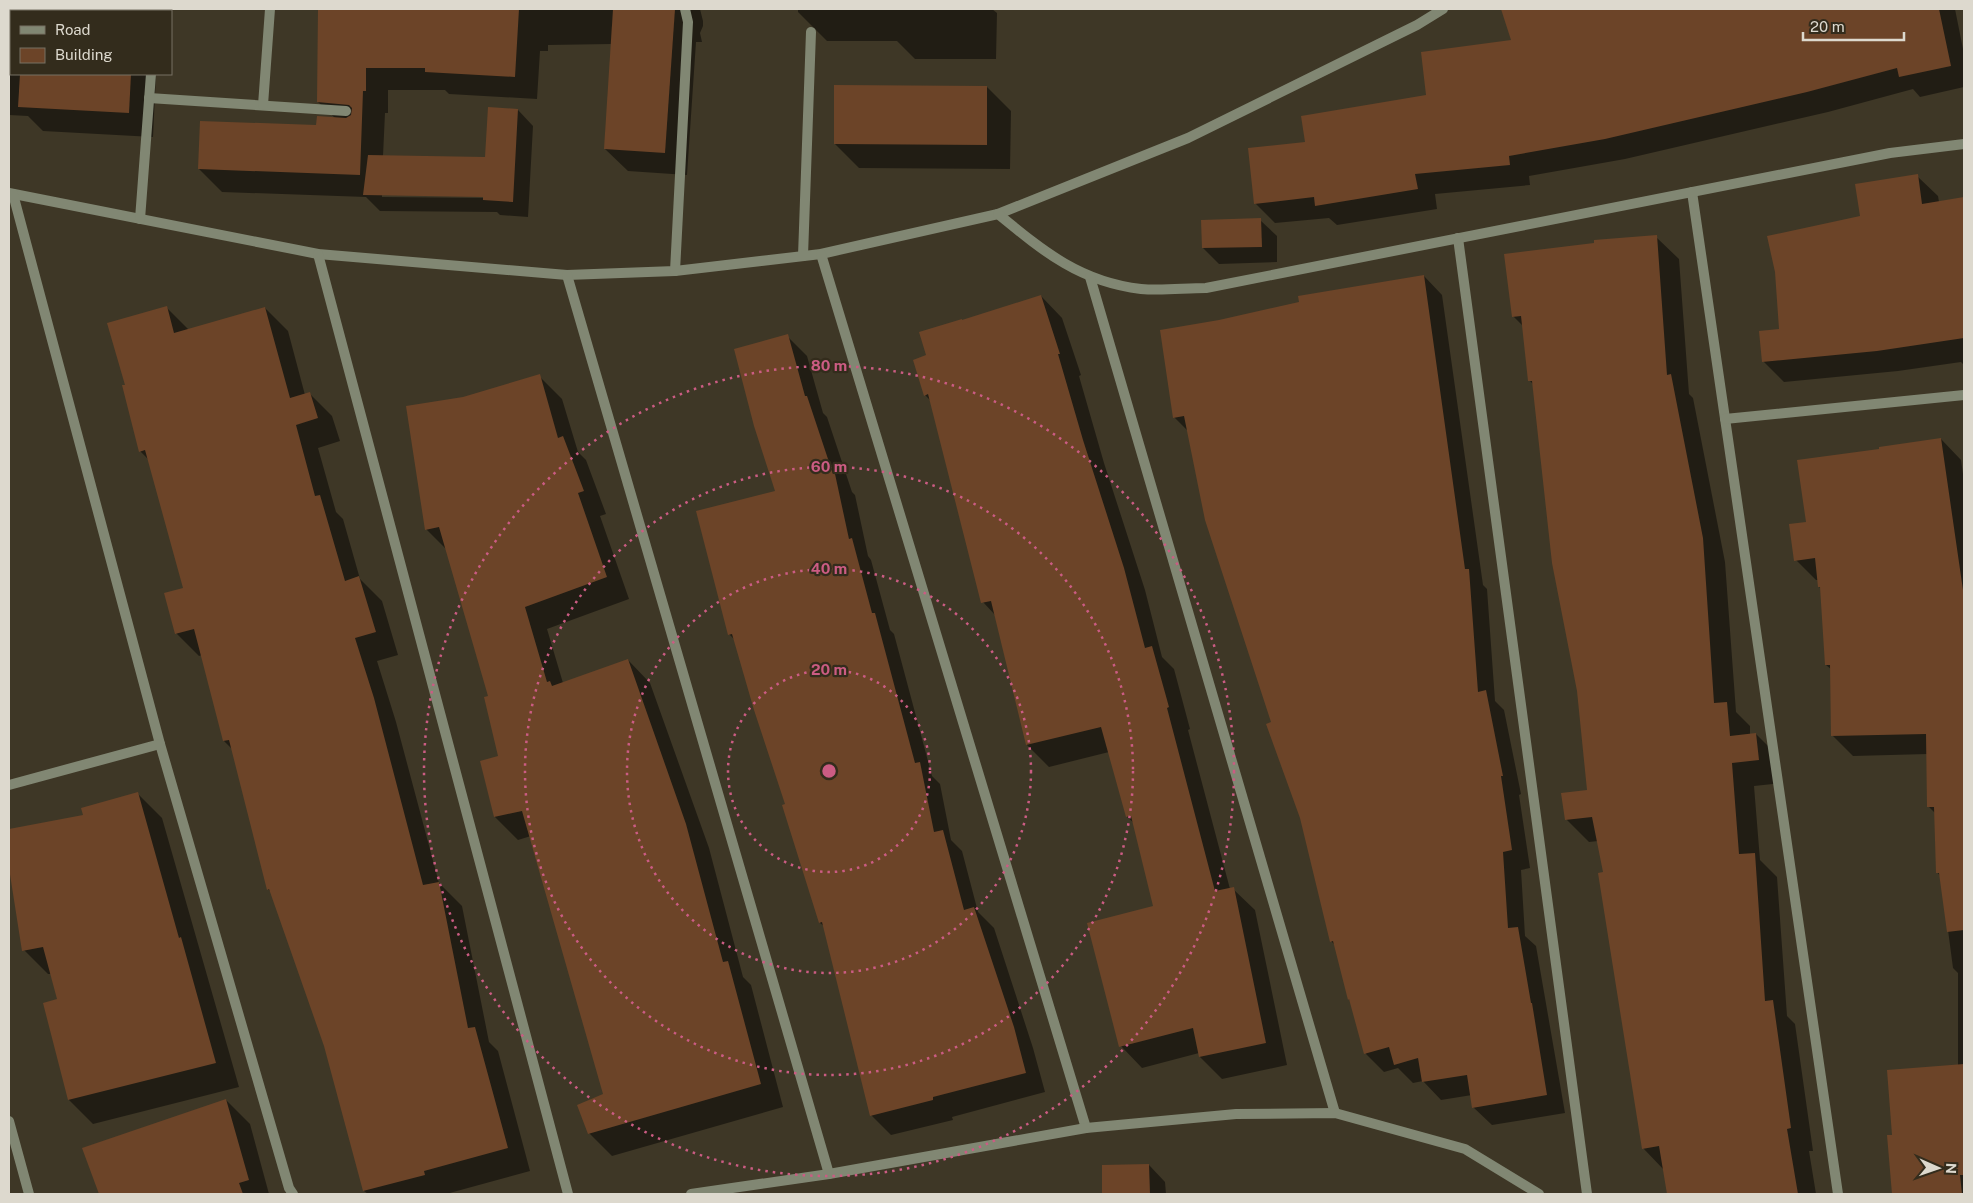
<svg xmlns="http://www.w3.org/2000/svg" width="1973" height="1203" font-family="'Public Sans',sans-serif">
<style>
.shadow{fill:#0007;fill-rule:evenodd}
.building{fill:#6c4428}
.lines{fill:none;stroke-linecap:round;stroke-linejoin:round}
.service{stroke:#818773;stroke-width:10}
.minor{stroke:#818773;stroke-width:10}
.ring{fill:none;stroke:#cb5c83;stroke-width:2.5;stroke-dasharray:2.5 5}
.centre{fill:#cb5c83;stroke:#332c1c;stroke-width:2.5}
.ring-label{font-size:15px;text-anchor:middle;font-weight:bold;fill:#cb5c83;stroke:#332c1c;stroke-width:4.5;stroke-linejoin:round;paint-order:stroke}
</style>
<rect width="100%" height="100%" fill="#3e3726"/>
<g class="shadow">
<path d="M 319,9 L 700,9 L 703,21 L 703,26 L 700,33 L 702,42 L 696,42 L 687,175 L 628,171 L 605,149 L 612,44 L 548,45 L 548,51 L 540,51 L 537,99 L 449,94 L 445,90 L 388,90 L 388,113 L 385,113 L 383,156 L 486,158 L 518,110 L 533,126 L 528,217 L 500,215 L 497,212 L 380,211 L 366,197 L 222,192 L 199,169 L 335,118 L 318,102 ZM 382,194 L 489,196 L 489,198 L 382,197 Z"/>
<polygon points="798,9 992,9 997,13 996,59 915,59 897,41 827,41 798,12"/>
<polygon points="1502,9 1955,9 1964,54 1964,87 1920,97 1913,89 1828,112 1625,159 1529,176 1530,185 1435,194 1437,209 1337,225 1329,218 1275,223 1255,203 1306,143 1428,96 1512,41"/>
<polygon points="9,41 11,42 11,74 156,74 153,137 43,131 28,116 9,115"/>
<polygon points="987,87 1011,111 1010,169 859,168 835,144"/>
<polygon points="1917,176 1938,196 1939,202 1964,198 1964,365 1961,362 1898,371 1784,382 1763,361 1781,330 1861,217"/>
<polygon points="1260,220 1277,236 1277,262 1219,264 1203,248"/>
<polygon points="1656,237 1679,259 1689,394 1693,398 1725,562 1736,712 1750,726 1750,735 1756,734 1779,757 1782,783 1754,786 1760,860 1777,877 1787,1016 1795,1024 1813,1151 1809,1151 1816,1194 1668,1194 1664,1170 1643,1148 1604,873 1598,841 1589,842 1566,819 1588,791 1579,691 1534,385 1530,381 1523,326 1513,316"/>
<polygon points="1424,276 1442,295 1483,585 1487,589 1495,701 1504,710 1521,794 1519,795 1530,868 1521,870 1525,936 1536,946 1565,1113 1492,1125 1473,1107 1472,1095 1441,1100 1423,1081 1413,1083 1398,1068 1384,1072 1366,1054 1351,1002 1349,999 1336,946 1331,941 1302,818 1188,431 1174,417 1219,321"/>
<polygon points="1041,296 1062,318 1081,375 1079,376 1104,463 1145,590 1162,657 1174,669 1190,729 1188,730 1230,889 1233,889 1255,910 1287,1065 1222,1079 1200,1057 1199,1053 1142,1068 1121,1046 1154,907 1134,823 1127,817 1109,752 1049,767 1027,745 996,616 983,602 931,401 925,395 927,356"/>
<polygon points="167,308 189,330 265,308 288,331 305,395 309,393 332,416 340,441 318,448 336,512 343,519 360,579 382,601 398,655 377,661 396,722 439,883 462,906 489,1042 498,1051 530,1171 446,1194 368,1194 364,1191 325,1045 272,893 268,889 233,750 224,741 202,655 199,656 176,633 184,589 149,460 140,451"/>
<polygon points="787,336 807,356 823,413 827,417 852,492 855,495 868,556 871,560 890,630 894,634 932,776 940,784 951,840 962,851 978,912 994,928 1033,1048 1045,1092 952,1117 953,1120 891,1135 871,1115 825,927 820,923 784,806 787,805 735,640 729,634 777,492"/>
<polygon points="539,376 562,399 578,452 586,460 606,514 600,516 629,599 547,629 563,683 628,660 650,683 709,848 743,977 751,985 783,1107 612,1156 589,1133 605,1094 531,836 518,840 495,817 481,762 499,757 490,697 447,550 426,529 463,398"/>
<polygon points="1941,439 1961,460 1964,481 1964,1194 1894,1194 1889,1137 1893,1136 1958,1066 1958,973 1953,968 1941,877 1937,872 1936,814 1928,806 1928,754 1853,756 1833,736 1832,670 1826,665 1822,589 1819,587 1818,580 1816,580 1796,560 1807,523 1881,450"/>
<polygon points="138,794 162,818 239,1087 93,1124 69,1100 58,1000 51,974 48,974 24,950 9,860 9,830 85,816"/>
<polygon points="226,1100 250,1124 269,1194 100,1194 84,1148"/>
<polygon points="1149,1165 1165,1182 1166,1194 1104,1194 1103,1167"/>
</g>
<g class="building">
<polygon points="318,9 519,9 515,77 425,72 425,68 366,68 366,91 363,91 360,175 198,169 200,121 316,125 317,116 346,118 351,115 352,108 349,105 317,102"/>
<polygon points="613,9 675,9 665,153 604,149"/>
<polygon points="1501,9 1939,9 1951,66 1899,77 1897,68 1807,92 1605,139 1509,156 1510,165 1415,174 1418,189 1315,206 1314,197 1254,204 1248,148 1305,142 1301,116 1426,95 1421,52 1511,40"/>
<polygon points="20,74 131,74 129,113 18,107"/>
<polygon points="834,85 987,86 987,145 834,144"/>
<polygon points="488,107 518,109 513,202 483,200 483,197 363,195 368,155 485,157"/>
<polygon points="1918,174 1922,204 1964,197 1964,338 1877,351 1762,362 1759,331 1779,329 1775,272 1767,236 1860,216 1855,184"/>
<polygon points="1261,218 1262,247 1202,248 1201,220"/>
<polygon points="1657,235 1667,375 1671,374 1703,538 1714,703 1727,702 1730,736 1756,733 1759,760 1732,763 1739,854 1755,853 1765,1001 1773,1000 1791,1128 1787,1129 1798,1194 1667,1194 1659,1146 1642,1149 1598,873 1603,872 1592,817 1565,820 1561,793 1587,790 1577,691 1552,563 1532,381 1528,381 1521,316 1512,317 1504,254 1594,243 1594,240"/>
<polygon points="1424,275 1465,569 1469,569 1478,692 1486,690 1503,776 1501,776 1512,850 1503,852 1508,928 1518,927 1531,1003 1532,1003 1547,1095 1472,1108 1467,1075 1422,1082 1418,1058 1394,1065 1389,1047 1364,1054 1349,999 1348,1000 1333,941 1330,942 1300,818 1266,724 1271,722 1205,520 1184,416 1173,418 1160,330 1219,320 1299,302 1298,296"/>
<polygon points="1041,295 1060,354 1058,354 1083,440 1124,568 1145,648 1152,646 1169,707 1167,708 1215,891 1234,887 1266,1043 1199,1057 1193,1028 1119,1047 1087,923 1153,906 1131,816 1126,817 1101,727 1026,745 991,601 981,603 928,394 924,396 913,360 926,355 919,332 962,319 962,320"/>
<polygon points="167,306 174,333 265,307 290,398 310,392 318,418 296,425 315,496 320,495 345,581 359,576 376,632 355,638 374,698 423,885 439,882 468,1028 475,1027 508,1148 424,1171 425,1175 363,1191 324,1046 269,889 267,890 229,740 223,741 194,629 175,634 164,593 183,588 145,450 139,452 122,385 125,385 107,323"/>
<polygon points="788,334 805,396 807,396 833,474 835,474 849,539 852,538 872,613 875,613 915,763 920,762 934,832 943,830 964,910 974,907 1014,1027 1026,1073 933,1097 933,1100 870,1116 822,922 819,923 782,805 785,804 754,710 732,634 728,635 696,511 775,491 754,426 734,349"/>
<polygon points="540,374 558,438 563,436 584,491 578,493 607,577 525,607 547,682 550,681 552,686 628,659 686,824 723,962 728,961 761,1084 588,1134 577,1105 603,1094 522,811 494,817 480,761 498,756 484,697 488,696 439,527 425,530 406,406 463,397"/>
<polygon points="1941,438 1964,597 1964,930 1947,932 1939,873 1936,873 1934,807 1927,807 1926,734 1831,736 1830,665 1825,665 1820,587 1818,587 1815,558 1794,561 1789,524 1806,522 1797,460 1879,449 1879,447"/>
<polygon points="138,792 179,938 181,937 216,1063 68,1100 43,1003 57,999 43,947 22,951 9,868 9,829 83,815 81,808"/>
<polygon points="1964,1064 1964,1175 1960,1175 1962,1194 1892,1194 1887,1135 1892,1135 1887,1070"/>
<polygon points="226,1099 249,1180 239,1183 243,1194 99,1194 82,1148"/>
<polygon points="1149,1164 1150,1194 1102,1194 1102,1165"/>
</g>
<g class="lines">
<polyline class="service" points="803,256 811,32"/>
<g class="minor">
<polyline points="156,11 156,9"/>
<polyline points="149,98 346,111"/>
<polyline points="263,105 270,9"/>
<polyline points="1692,192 1838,1194"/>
<polyline points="9,193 318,254 567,275 675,271 821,254 998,214 1188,138 1417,25 1443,9"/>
<polyline points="13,194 160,744 289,1188 293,1194"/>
<path d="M 998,214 C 1043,251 1080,282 1141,289 C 1162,291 1185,288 1206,288 L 1890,153 L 1964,144"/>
<polyline points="140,219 151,74"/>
<polyline points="1458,238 1587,1194"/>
<polyline points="318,254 568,1194"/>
<polyline points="821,254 1086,1128"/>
<polyline points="675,271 688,22 685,9"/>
<polyline points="567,275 829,1174"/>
<polyline points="1090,277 1335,1113"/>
<polyline points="1725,419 1964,395"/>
<polyline points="9,785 160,744"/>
<polyline points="9,1121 29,1194"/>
<polyline points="691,1194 829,1174 1086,1128 1236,1114 1335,1113 1465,1149 1539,1194"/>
</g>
</g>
<g class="ring">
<circle cx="829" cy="771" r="101"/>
<circle cx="829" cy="771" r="202"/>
<circle cx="829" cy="771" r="304"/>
<circle cx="829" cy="771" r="405"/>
</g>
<circle cx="829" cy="771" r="8" class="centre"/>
<g class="ring-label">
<text x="829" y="371">80 m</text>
<text x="829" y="472">60 m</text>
<text x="829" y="574">40 m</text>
<text x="829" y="675">20 m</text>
</g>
<rect width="1973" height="1203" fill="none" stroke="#ddd9ce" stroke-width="20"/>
<rect x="10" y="10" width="162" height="65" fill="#332c1c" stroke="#777163"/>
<rect x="20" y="26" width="25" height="8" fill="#818773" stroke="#777163"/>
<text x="55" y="35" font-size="15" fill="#ddd9ce">Road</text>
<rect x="20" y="48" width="25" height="15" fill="#6c4428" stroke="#777163"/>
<text x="55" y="60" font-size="15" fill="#ddd9ce">Building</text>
<g transform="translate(1938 1168) rotate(92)" stroke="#332c1c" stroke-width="4" paint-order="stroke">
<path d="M0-4L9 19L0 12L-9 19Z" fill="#ddd9ce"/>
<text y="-8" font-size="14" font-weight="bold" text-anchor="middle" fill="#ddd9ce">N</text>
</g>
<path d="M1803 32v8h101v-8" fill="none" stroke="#ddd9ce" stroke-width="2.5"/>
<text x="1810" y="32" font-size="15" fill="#ddd9ce" stroke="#332c1c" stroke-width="4" paint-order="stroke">20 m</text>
</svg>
